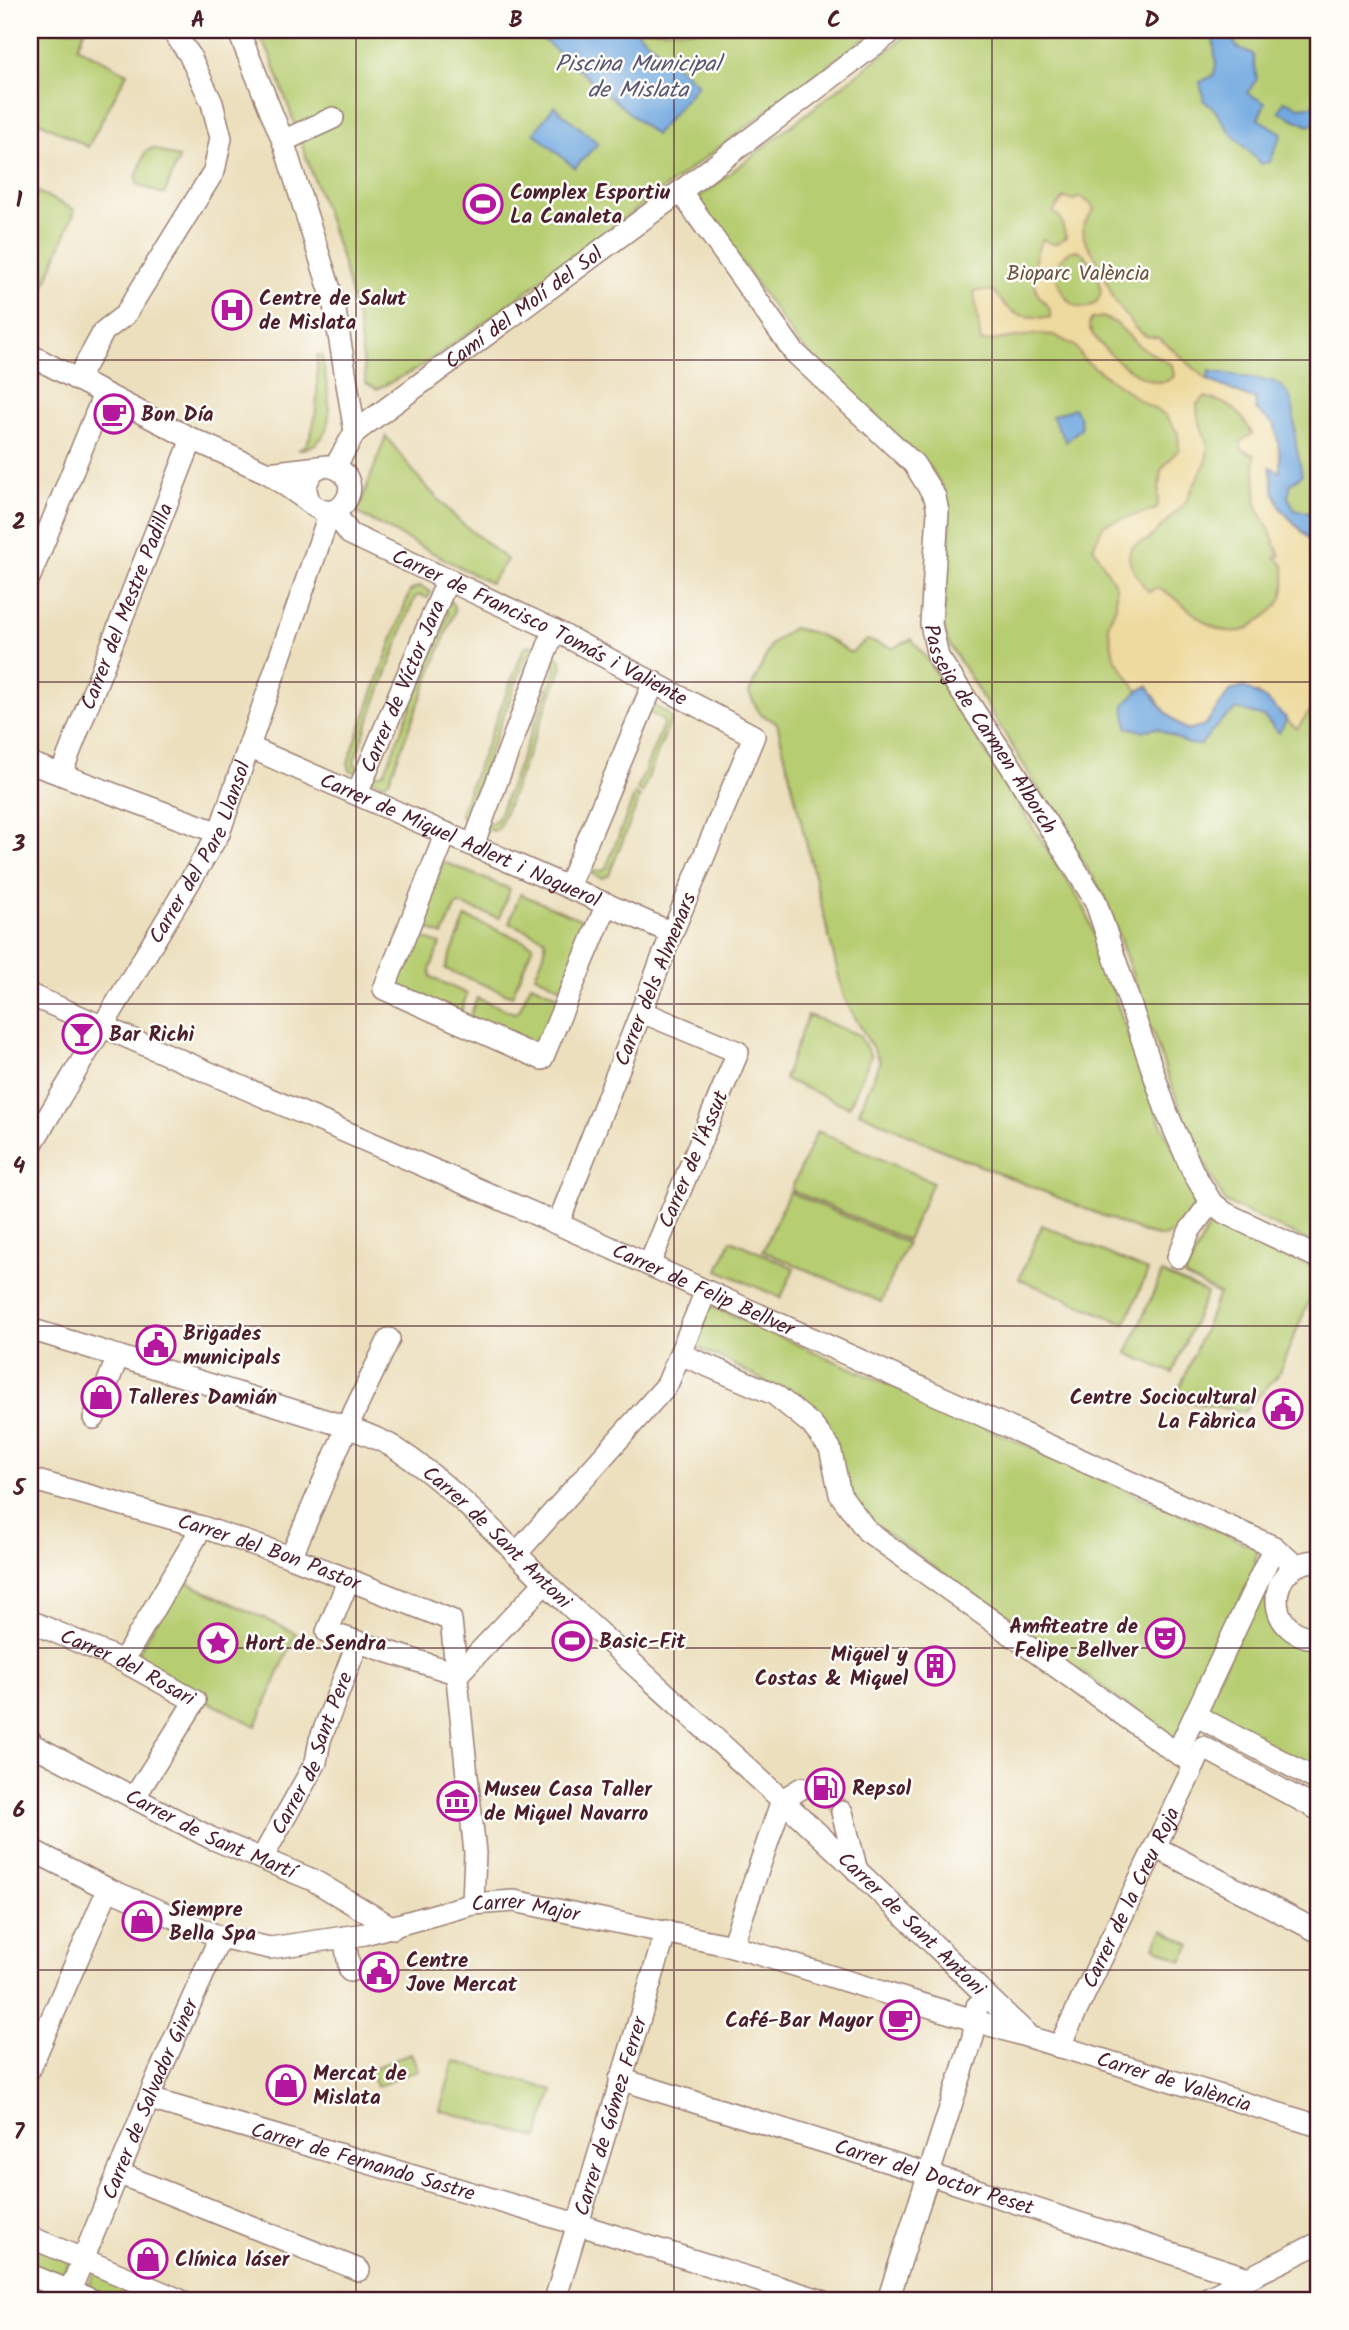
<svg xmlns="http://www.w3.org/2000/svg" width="1349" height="2330" font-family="Kalam,sans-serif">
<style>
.green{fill:#b7cd72;stroke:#80764e;stroke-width:2}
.sand{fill:#eeda9e;stroke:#9c7c64;stroke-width:2;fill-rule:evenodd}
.water{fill:#71a9e0;stroke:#5e6486;stroke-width:2}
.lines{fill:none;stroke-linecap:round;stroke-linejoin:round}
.minor-tunnel{stroke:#ccb9a0;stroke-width:21;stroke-dasharray:21 10;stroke-linecap:butt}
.minor-casing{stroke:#9b7f74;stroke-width:24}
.minor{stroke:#fff;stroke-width:21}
.grid{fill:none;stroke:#4a1f2b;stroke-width:2;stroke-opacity:0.55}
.labels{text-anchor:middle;stroke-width:5;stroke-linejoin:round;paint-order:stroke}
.poi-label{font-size:21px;font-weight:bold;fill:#4a1f2b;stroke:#fdfcf7;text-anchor:start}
.park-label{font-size:21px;fill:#6b5340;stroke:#fdfcf7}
.street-label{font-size:21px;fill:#4a1f2b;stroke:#fdfcf7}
.water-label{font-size:23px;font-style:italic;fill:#5a5673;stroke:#fdfcf7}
.neatline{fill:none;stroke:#4a1f2b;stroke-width:2.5}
.grid-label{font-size:23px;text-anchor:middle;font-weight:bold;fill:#4a1f2b}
</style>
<rect width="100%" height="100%" fill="#fdfcf7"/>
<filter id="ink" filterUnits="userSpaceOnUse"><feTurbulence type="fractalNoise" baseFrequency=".0143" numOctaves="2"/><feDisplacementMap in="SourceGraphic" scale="14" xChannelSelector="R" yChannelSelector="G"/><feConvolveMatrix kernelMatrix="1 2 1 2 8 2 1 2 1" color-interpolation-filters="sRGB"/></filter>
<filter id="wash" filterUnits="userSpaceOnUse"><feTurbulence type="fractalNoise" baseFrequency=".00686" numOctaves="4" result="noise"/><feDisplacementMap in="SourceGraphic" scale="28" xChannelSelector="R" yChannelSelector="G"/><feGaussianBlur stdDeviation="1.57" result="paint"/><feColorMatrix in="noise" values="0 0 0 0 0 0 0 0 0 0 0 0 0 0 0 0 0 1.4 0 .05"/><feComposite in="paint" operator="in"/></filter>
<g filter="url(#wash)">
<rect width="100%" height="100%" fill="#ecdfbd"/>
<g class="green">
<polygon points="39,30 85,30 77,47 127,73 88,147 30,117 30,47"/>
<polygon points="256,30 876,30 495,315 417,369 377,389 366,383 358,322 340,253 271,57"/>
<polygon points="914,30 1319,30 1319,1246 1225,1202 1199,1152 1170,1082 1105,897 947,640 943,625 950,526 945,491 929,466 798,343 697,199"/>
<polygon points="153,148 179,158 164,195 137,184 136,178 146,151"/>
<polygon points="38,192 75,210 33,314 30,312 30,208"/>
<path d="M 317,355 L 322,355 C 326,388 345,445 297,450 L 306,445 C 320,420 317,383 317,355 Z"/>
<polygon points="386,436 422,482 458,520 507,560 490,583 357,513"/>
<polygon points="420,586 431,592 428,598 420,595 415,597 354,761 355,765 363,769 361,774 350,770 348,762 410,591"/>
<path d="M 441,597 C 450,601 456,603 454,613 L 389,780 L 383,784 L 370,779 L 373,773 L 380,775 L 385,771 L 448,614 Z"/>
<path d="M 792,628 C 815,632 832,639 850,653 L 867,640 L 893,648 L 912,639 L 926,658 L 1085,909 L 1132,1047 L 1160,1122 L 1190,1183 L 1194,1206 L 1181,1230 L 1163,1237 L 1145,1233 L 944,1151 L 859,1112 L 880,1061 L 844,998 L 777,723 L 760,714 L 749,693 L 771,645 Z"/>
<polygon points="529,645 540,649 538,654 533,652 526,657 468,809 468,813 474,818 472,823 462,818 460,813 524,648"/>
<polygon points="550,653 560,658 562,667 499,828 493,831 482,827 497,820 556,669 554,663 548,659"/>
<polygon points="635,699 640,699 667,713 671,719 642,793 637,790 663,725 663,721 643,708 604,775 632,703"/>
<polygon points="635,794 640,797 609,875 602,878 592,874 594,870 602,871 606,868"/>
<polygon points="444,862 510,889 499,918 459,904 455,907 443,935 415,924"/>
<path d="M 520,894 L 585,921 L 588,927 L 562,988 L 535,975 C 539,964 549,950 544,938 L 509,923 Z"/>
<polygon points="466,917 533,945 512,996 445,969"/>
<polygon points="412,934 440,944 430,970 431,977 467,994 459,1018 391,986"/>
<polygon points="531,984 561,997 537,1052 468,1021 477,998 514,1013 519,1011"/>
<polygon points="808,1015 859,1035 871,1056 849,1107 784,1079"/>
<polygon points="817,1131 933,1182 907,1240 791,1190"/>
<polygon points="789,1192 907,1243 881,1302 763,1251"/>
<polygon points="1210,1224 1319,1270 1319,1277 1278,1375 1244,1412 1175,1399 1219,1294 1184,1276"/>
<polygon points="1042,1225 1148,1271 1125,1324 1019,1279"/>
<polygon points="731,1240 794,1268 781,1298 718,1270"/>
<polygon points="1162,1273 1207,1293 1172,1373 1127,1353"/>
<polygon points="709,1305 1259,1549 1255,1560 1257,1563 1176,1740 856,1511 829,1433 794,1397 721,1358 691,1345"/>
<polygon points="181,1580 296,1633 256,1726 132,1663"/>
<polygon points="1261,1586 1276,1631 1296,1647 1319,1649 1319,1773 1203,1711"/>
<polygon points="1163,1930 1191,1945 1182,1961 1154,1946"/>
<polygon points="411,2053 418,2070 376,2087 369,2070"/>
<polygon points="454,2061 553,2090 538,2138 440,2110"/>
<polygon points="30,2244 69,2261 61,2281 30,2268"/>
<polygon points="95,2271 165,2300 111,2300 87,2290"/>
</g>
<path class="sand" d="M 1080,197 L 1091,204 L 1094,210 L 1083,225 L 1084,239 L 1101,266 L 1113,298 L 1135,328 L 1146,336 L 1159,338 L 1208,380 L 1250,398 L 1255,398 L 1256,410 L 1275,425 L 1280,455 L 1280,472 L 1271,468 L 1281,509 L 1319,549 L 1319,697 L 1297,729 L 1257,693 L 1230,691 L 1205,725 L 1188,730 C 1169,720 1159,704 1148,686 L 1138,691 L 1114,657 L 1108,625 L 1116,606 L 1116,586 L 1093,547 L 1104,524 L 1157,509 L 1161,470 L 1179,449 L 1178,433 L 1165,415 L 1139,400 L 1083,359 L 1075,346 L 1054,335 L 1038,334 L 981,342 L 974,291 L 994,291 C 1013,318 1018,316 1050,318 C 1052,305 1043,304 1038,294 C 1030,278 1034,253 1043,239 L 1051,244 L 1058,243 L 1066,237 L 1060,217 L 1053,212 L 1064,198 L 1074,200 ZM 1077,250 C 1091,255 1109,290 1096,302 C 1068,328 1035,256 1077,250 ZM 1103,317 L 1116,323 L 1139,346 L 1172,365 L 1174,376 C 1154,399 1098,348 1090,329 C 1088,324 1090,322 1092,319 ZM 1205,397 C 1229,403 1242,412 1252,434 L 1241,441 L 1241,449 L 1254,455 L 1257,507 L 1270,531 L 1280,556 L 1275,557 L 1284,565 C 1285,593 1286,603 1260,620 C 1255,623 1248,630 1242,631 C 1205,638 1185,597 1156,588 L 1149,592 C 1136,576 1112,548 1148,540 L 1185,503 L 1206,462 L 1208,446 L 1198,417 L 1197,404 Z"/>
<g class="water">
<polygon points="532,30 635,30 698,84 655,135"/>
<polygon points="1230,35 1237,47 1253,54 1257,79 1247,93 1265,103 1258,119 1282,133 1270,162 1261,164 1230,132 1214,109 1204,101 1200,82 1213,76 1216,65 1213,37"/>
<polygon points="1284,101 1299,107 1316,105 1319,112 1318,120 1309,126 1279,112"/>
<polygon points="554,106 598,143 575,168 534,133"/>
<path d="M 1209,371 L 1275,382 C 1298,396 1293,414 1295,436 C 1296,449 1300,462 1302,475 L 1291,483 L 1288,497 L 1295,510 L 1310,513 L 1319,521 L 1319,549 L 1281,509 L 1274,492 L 1270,467 L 1280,472 L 1280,455 L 1275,425 L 1256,410 L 1255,398 L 1250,398 L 1208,380 Z"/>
<polygon points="1074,408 1080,418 1081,428 1066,442 1052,416"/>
<path d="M 1148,686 C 1158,703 1169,720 1187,730 L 1205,725 L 1230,691 L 1244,687 L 1268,701 L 1287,719 L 1279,733 L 1264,717 L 1237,709 L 1222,720 L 1200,745 L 1188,744 L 1157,728 L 1142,731 L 1127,727 L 1124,705 L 1138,691 Z"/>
</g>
</g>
<g filter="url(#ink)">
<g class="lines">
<polyline class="minor-tunnel" points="802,1788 825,1788 842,1812"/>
<g class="minor-casing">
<g id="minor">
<polyline points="238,30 283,141 333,299 355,432"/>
<polyline points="283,141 333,118"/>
<path id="s1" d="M 681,192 L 794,352 L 914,464 L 935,497 L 938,512 L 931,624 L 938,657 L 1009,763 L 1095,900 L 1167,1113 L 1193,1172 L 1211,1202 L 1225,1213 L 1319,1258"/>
<polyline points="30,355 192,439 268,473 309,502"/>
<polyline points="77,380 104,331 125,315 214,171 221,138 212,103 189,54 172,30"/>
<path id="s2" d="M 335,467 L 355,432 L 673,197 L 894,30"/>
<path d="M 268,473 L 327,466 C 371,472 343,534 309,502 L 305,486 L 312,472 L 318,468"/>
<path id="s3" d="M 333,511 L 350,534 L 554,630 L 754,736 L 672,933 L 558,1224"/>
<polyline points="30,576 104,394"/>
<path id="s4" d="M 249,747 L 672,933"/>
<polyline points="30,763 219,833"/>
<path id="s5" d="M 61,774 L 192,439"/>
<path id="s6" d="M 357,794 L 448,579"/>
<polyline points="446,833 384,989 542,1059 607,904"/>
<polyline points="473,845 554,630"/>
<polyline points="568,887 654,682"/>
<path id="s7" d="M 30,995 L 558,1224 L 1274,1547 L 1296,1566"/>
<polyline points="642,1012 738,1052 649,1265"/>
<path id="s8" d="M 30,1147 L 219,833 L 330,512"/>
<polyline points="1178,1257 1190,1230 1211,1202"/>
<path id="s9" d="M 30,1329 L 347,1427 C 363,1433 381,1439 395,1448 C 462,1491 514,1555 572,1608 C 679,1706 787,1802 891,1903 C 936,1946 979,1990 1025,2032"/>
<polyline points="680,1354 774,1394 811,1424 830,1448 840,1494 867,1531 1168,1747 1195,1764"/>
<polyline points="94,1418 118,1356"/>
<path id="s10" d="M 30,1479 L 202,1527 L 291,1557 L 451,1620 L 475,1853 L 473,1904"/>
<polyline points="516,1554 667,1385 706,1291"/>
<polyline points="291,1557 347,1427 389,1339"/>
<path d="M 1319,1561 C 1264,1560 1262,1638 1319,1638"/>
<polyline points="349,1579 327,1632 458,1674"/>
<path id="s11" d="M 30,1621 L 123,1661 L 195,1701 L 134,1798"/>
<polyline points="123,1661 202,1527"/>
<polyline points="458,1674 545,1583"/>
<polyline points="1195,1715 1319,1781"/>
<path id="s12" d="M 30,1740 L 31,1744 L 211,1838 L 313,1880 L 393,1928"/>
<polyline points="1177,1753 1274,1547"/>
<polyline points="842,1812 857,1871"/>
<polyline points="1155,1847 1319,1932"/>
<path id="s13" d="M 30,1849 L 108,1889 L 220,1937 L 270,1948 L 365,1934 L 473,1904 L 514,1901 L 732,1946 L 1319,2126"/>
<path id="s14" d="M 262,1858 L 316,1762 L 320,1740 L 357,1644"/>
<polyline points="344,1937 350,1971"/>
<polyline points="732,1946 782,1800 802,1788"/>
<path id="s15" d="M 1059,2047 L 1203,1747 L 1319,1810"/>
<polyline points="30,2068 108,1889"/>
<path id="s16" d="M 620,2079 L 928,2174 L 1248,2278"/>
<path id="s17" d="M 150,2099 L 577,2224 L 820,2300"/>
<polyline points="118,2173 359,2270"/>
<polyline points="30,2237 180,2300"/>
<polyline points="30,2275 92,2300"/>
<path id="s18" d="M 70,2291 L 157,2078 L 220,1937"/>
<path id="s19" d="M 555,2300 L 666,1931"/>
<polyline points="888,2300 973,2037 977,2006"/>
<polyline points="1204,2300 1319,2243"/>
</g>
</g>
<use href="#minor" class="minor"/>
</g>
</g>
<path class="grid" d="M 356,30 L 356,2300M 674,30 L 674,2300M 992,30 L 992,2300M 30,360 L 1319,360M 30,682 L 1319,682M 30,1004 L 1319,1004M 30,1326 L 1319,1326M 30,1648 L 1319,1648M 30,1970 L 1319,1970"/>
<defs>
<g id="stadium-ring" transform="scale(2.0125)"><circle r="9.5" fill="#fdfcf7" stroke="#b5179e" stroke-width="1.5"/><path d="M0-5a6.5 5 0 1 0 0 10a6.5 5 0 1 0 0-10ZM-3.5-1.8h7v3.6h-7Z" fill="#b5179e"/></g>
<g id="hospital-ring" transform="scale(2.0125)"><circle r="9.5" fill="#fdfcf7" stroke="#b5179e" stroke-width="1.5"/><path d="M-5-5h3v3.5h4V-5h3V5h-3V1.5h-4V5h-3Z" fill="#b5179e"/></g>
<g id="cafe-ring" transform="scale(2.0125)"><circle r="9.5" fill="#fdfcf7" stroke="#b5179e" stroke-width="1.5"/><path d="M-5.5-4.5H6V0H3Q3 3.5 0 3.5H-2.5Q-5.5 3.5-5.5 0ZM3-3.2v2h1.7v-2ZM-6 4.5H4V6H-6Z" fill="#b5179e"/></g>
<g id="bar-ring" transform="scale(2.0125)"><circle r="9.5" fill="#fdfcf7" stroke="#b5179e" stroke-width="1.5"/><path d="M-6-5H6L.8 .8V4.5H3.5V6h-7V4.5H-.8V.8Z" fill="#b5179e"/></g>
<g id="civic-ring" transform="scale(2.0125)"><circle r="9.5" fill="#fdfcf7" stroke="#b5179e" stroke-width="1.5"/><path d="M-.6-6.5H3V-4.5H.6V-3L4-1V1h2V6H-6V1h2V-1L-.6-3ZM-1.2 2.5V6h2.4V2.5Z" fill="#b5179e"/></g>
<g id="shop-ring" transform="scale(2.0125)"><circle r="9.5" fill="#fdfcf7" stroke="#b5179e" stroke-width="1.5"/><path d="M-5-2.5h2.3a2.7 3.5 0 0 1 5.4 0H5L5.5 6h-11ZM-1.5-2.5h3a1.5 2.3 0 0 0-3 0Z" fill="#b5179e"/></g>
<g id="theatre-ring" transform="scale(2.0125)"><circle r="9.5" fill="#fdfcf7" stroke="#b5179e" stroke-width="1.5"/><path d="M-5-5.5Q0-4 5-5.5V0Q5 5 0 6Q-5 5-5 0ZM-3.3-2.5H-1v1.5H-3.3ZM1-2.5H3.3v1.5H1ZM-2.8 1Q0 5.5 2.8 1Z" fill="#b5179e"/></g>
<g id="sight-ring" transform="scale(2.0125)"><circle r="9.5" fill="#fdfcf7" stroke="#b5179e" stroke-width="1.5"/><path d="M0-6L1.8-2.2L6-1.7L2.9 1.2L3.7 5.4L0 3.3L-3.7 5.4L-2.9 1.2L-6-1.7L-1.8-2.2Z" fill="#b5179e"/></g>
<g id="building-ring" transform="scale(2.0125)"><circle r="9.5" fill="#fdfcf7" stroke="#b5179e" stroke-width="1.5"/><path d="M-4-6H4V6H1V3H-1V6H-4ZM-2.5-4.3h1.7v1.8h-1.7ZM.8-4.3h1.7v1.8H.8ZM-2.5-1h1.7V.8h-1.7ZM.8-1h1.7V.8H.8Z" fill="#b5179e"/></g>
<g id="fuel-ring" transform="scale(2.0125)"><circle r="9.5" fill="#fdfcf7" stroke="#b5179e" stroke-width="1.5"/><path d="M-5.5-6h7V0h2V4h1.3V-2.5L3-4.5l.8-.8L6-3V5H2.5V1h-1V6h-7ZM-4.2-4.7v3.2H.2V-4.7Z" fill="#b5179e"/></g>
<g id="museum-ring" transform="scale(2.0125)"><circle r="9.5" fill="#fdfcf7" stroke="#b5179e" stroke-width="1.5"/><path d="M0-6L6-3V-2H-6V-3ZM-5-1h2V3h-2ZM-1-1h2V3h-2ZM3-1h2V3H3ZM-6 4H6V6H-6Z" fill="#b5179e"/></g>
</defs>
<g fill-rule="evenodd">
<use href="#stadium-ring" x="483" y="204"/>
<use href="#hospital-ring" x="232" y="310"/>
<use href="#cafe-ring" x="114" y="414"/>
<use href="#bar-ring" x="82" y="1034"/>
<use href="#civic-ring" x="156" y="1345"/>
<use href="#shop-ring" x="101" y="1397"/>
<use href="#civic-ring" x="1283" y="1409"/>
<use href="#theatre-ring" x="1165" y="1638"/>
<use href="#stadium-ring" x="572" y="1641"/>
<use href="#sight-ring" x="218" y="1643"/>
<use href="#building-ring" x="935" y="1666"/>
<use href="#fuel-ring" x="825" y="1788"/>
<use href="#museum-ring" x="457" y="1801"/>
<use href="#shop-ring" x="142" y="1921"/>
<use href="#civic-ring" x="379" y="1972"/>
<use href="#cafe-ring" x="900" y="2020"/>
<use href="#shop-ring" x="286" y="2085"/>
<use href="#shop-ring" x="148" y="2259"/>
</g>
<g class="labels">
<g class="poi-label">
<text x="510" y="199">Complex Esportiu<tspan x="510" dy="24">La Canaleta</tspan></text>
<text x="259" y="305">Centre de Salut<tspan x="259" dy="24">de Mislata</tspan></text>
<text x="141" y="421">Bon Día</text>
<text x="109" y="1041">Bar Richi</text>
<text x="183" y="1340">Brigades<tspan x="183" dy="24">municipals</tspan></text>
<text x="128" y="1404">Talleres Damián</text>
<text x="1256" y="1404" text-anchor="end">Centre Sociocultural<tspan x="1256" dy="24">La Fàbrica</tspan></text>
<text x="1138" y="1633" text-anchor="end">Amfiteatre de<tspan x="1138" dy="24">Felipe Bellver</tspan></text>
<text x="599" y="1648">Basic-Fit</text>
<text x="245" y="1650">Hort de Sendra</text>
<text x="908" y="1661" text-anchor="end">Miquel y<tspan x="908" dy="24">Costas &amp; Miquel</tspan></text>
<text x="852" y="1795">Repsol</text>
<text x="484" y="1796">Museu Casa Taller<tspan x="484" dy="24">de Miquel Navarro</tspan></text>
<text x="169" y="1916">Siempre<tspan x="169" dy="24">Bella Spa</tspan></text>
<text x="406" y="1967">Centre<tspan x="406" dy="24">Jove Mercat</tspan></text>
<text x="873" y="2027" text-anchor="end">Café-Bar Mayor</text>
<text x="313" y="2080">Mercat de<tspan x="313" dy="24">Mislata</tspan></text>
<text x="175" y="2266">Clínica láser</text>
</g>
<g class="park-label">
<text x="1078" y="280">Bioparc València</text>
</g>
<g class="street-label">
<text dy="7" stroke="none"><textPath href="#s2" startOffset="250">Camí del Molí del Sol</textPath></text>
<text dy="7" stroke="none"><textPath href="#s5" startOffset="180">Carrer del Mestre Padilla</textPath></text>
<text dy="7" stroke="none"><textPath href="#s3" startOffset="240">Carrer de Francisco Tomás i Valiente</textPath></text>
<text dy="7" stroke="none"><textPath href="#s6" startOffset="117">Carrer de Víctor Jara</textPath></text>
<text dy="7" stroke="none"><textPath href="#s1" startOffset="648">Passeig de Carmen Alborch</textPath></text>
<text dy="7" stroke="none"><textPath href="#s4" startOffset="231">Carrer de Miquel Adlert i Noguerol</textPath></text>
<text dy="7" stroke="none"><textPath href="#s8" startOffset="341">Carrer del Pare Llansol</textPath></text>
<text transform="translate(655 979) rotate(-68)" y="7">Carrer dels Almenars</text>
<text transform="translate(693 1159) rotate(-67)" y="7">Carrer de l'Assut</text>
<text dy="7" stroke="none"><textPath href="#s7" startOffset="735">Carrer de Felip Bellver</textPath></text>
<text dy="7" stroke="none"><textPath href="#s9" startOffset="520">Carrer de Sant Antoni</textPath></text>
<text dy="7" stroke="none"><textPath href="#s10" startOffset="250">Carrer del Bon Pastor</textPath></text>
<text dy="7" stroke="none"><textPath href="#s11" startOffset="108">Carrer del Rosari</textPath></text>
<text dy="7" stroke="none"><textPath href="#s14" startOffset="117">Carrer de Sant Pere</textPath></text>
<text dy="7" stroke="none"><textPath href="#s12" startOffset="205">Carrer de Sant Martí</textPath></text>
<text dy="7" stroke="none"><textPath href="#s15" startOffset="166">Carrer de la Creu Roja</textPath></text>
<text dy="7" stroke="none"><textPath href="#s13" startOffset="522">Carrer Major</textPath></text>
<text dy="7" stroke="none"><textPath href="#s9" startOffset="1087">Carrer de Sant Antoni</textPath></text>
<text dy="7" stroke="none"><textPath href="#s13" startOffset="1195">Carrer de València</textPath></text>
<text dy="7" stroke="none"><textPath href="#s18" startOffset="208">Carrer de Salvador Giner</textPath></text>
<text dy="7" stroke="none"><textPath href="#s19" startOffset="192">Carrer de Gómez Ferrer</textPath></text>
<text dy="7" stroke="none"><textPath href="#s17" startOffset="222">Carrer de Fernando Sastre</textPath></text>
<text dy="7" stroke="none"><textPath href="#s16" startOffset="329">Carrer del Doctor Peset</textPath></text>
</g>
<g class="water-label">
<text x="638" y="71">Piscina Municipal<tspan x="638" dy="26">de Mislata</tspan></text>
</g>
</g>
<rect width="1349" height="2330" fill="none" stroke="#fdfcf7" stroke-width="77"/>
<rect x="38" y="38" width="1272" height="2254" class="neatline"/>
<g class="grid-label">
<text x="198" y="27">A</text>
<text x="516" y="27">B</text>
<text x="834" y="27">C</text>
<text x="1152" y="27">D</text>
<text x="19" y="207">1</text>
<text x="19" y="529">2</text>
<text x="19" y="851">3</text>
<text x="19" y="1173">4</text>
<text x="19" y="1495">5</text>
<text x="19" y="1817">6</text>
<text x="19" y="2139">7</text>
</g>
</svg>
